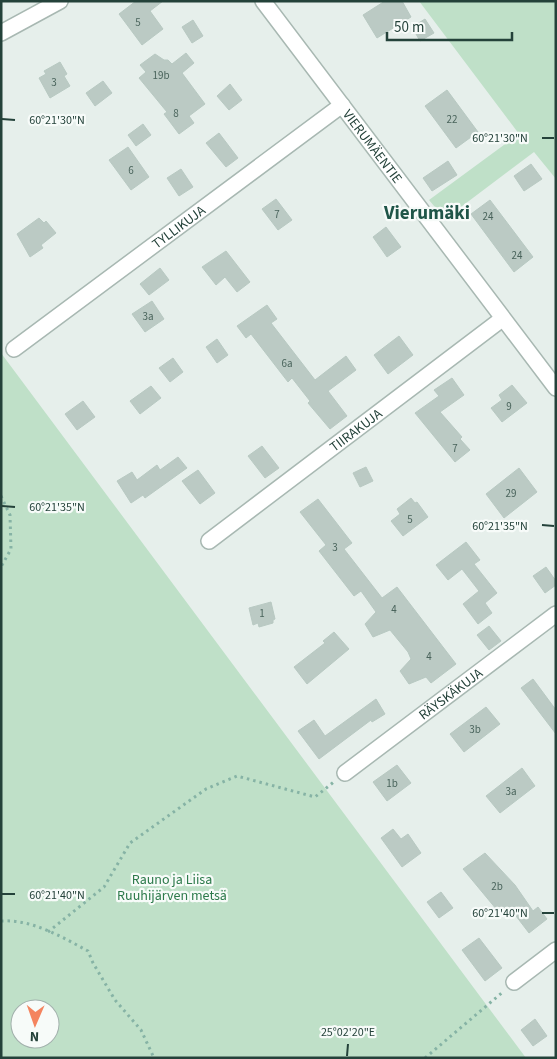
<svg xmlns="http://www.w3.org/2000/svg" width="557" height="1059" font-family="'Source Sans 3',sans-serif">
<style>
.green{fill:#bfe0c8;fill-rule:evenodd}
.building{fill:#bbcac4;stroke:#b8c9c2}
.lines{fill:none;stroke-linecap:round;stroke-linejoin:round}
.minor-casing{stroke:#a8b8b2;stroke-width:18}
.path{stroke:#86b3a5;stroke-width:3;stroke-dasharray:2.5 4;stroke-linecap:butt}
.minor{stroke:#fff;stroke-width:15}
.ticks{fill:none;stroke:#24423a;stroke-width:2}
.labels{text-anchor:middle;stroke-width:4.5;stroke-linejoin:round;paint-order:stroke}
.number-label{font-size:11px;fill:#4a645c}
.street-label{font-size:14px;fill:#24423a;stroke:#f7fbf9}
.park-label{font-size:14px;fill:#2d7a4b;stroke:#f7fbf9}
.district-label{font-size:19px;font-weight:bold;fill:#1f5548;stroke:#f7fbf9}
.ticks-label{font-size:12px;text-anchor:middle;fill:#24423a;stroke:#f7fbf9;stroke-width:4.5;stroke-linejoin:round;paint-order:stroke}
</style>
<rect width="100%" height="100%" fill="#e6efeb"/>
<g class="green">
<polygon points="419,1 556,1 556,179 534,152 445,219 429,200 519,134"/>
<path d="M 1,353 L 526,1058 L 1,1058 ZM 20,1009 L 50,1009 L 50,1039 L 20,1039 Z"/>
</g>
<g class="building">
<polygon points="136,1 163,1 150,11 163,29 142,45 119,14"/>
<polygon points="385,1 402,1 411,17 377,38 363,15"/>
<polygon points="425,19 434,33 420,41 412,27"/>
<polygon points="193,20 203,36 192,43 182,27"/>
<polygon points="186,53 194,63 182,73 205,104 189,116 194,123 179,134 164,114 167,112 139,78 146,72 140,65 155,54 164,60 168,60 172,64"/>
<polygon points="60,62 67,74 64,76 70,86 50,98 39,78 46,74 44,71"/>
<polygon points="103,81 112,93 95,106 86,93"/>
<polygon points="230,84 242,100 229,110 217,96"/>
<polygon points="447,90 478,132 456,148 425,106"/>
<polygon points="143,124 151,135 136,146 128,135"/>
<polygon points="219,133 238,158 226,167 206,143"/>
<polygon points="128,147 149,177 131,190 109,160"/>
<polygon points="448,161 457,175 432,191 423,178"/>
<polygon points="531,164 542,179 524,191 514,176"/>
<polygon points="181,169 193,187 179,196 167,178"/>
<polygon points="276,199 292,220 278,230 262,209"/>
<polygon points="490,200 533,257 514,272 471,214"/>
<polygon points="39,218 44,223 46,221 56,233 41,245 43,248 30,257 17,234"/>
<polygon points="386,227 401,247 387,257 373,237"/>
<polygon points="226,251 250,282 237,292 225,277 216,285 202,267"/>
<polygon points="160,268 169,280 149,295 140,284"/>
<polygon points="152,301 164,319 145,332 132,314"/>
<polygon points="267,305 277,319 271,323 315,380 346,356 356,370 328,391 347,416 330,429 308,403 310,401 292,378 288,382 251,334 246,338 237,326"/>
<polygon points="399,336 413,355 388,374 374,355"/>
<polygon points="217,339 228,355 217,363 206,347"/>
<polygon points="173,358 183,372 170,382 159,368"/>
<polygon points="452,378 464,395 440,412 462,437 460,439 470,450 455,462 415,413 439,396 434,390"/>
<polygon points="512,385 527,403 502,422 491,408 502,400 499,395"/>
<polygon points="151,386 161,398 140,414 130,401"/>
<polygon points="83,401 95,417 77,430 65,414"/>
<polygon points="262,446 279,468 265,478 248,456"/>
<polygon points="178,457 187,468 145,498 143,495 131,503 117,481 132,472 137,480 157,465 160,470"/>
<polygon points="366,467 373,481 360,487 353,473"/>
<polygon points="519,468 537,492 504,518 486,494"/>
<polygon points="198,470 215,493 200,504 182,481"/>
<polygon points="411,498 415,503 417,502 428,517 403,536 391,521 400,514 397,509"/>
<polygon points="318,499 352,543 344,549 382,598 397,587 456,664 431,683 426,677 409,684 400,671 411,659 408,652 390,630 373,637 365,624 376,612 361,591 354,596 319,551 326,545 300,512"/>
<polygon points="466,542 480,560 474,564 497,593 485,603 492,613 478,624 463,604 479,591 462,569 448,580 436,565"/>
<polygon points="546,567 556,581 556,585 545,593 533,576"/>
<polygon points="271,602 275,619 273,620 273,623 259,627 258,623 253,625 249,608"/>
<polygon points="489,626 501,641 489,650 477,635"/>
<polygon points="334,632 349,649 307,684 294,667 325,643 323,641"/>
<polygon points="533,679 556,710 556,734 521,688"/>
<polygon points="376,699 385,714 372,722 371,720 319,759 298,731 314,720 325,736"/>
<polygon points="486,707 500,724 464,752 450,734"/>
<polygon points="397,765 411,783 387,801 373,782"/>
<polygon points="522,768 535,786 500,813 486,796"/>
<polygon points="393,829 401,839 408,834 421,853 402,867 381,838"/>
<polygon points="485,853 515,885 533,911 538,907 547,919 529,933 516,916 512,919 508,915 506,917 499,908 497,910 463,869"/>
<polygon points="441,892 453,908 439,918 427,902"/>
<polygon points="479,938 502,968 485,981 462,950"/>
<polygon points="535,1019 547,1036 533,1046 521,1030"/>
</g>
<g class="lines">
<g class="minor-casing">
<g id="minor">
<path id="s1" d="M 263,1 L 556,388"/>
<polyline points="1,33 60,1"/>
<path id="s2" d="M 14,349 L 342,105"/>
<path id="s3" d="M 209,541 L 502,319"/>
<path id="s4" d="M 345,773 L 556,614"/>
<polyline points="514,982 556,950"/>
</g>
</g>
<g class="path">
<polyline points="1,496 10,515 11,549 1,567"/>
<path d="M 1,921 C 32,919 62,937 88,951 L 93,963 L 115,1000 L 141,1030 L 154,1058"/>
<polyline points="48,932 104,887 130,843 206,789 237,776 315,797 335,781"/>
<polyline points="425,1058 504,991"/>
</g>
<use href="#minor" class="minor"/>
</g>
<path class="ticks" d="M 2,119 L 15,120M 542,138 L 554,138M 2,506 L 15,507M 542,525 L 554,526M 2,894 L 15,894M 542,913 L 554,913M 347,1056 L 348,1044"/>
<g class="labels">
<g class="number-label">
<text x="138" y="26">5</text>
<text x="161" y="79">19b</text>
<text x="54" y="86">3</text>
<text x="176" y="117">8</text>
<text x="452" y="123">22</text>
<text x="131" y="174">6</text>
<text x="277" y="218">7</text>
<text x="488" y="220">24</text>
<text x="517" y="259">24</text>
<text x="148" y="320">3a</text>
<text x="287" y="367">6a</text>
<text x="509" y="410">9</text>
<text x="455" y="452">7</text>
<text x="511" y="497">29</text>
<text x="410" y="523">5</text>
<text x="335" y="551">3</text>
<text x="394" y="613">4</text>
<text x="262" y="617">1</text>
<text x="429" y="660">4</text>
<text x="475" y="733">3b</text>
<text x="392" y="787">1b</text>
<text x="511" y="795">3a</text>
<text x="497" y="890">2b</text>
</g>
<g class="street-label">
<text dy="5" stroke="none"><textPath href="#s1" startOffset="182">VIERUMÄENTIE</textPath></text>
<text dy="5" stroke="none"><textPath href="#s2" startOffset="205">TYLLIKUJA</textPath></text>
<text dy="5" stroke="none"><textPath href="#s3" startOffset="184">TIIRAKUJA</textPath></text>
<text dy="5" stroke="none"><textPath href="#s4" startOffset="132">RÄYSKÄKUJA</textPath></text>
</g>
<g class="park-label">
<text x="172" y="884">Rauno ja Liisa<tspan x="172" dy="16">Ruuhijärven metsä</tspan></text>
</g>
<g class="district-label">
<text x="427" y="219">Vierumäki</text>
</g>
</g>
<g class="ticks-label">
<text x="57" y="124">60°21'30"N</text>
<text x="500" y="142">60°21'30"N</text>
<text x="57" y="511">60°21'35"N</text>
<text x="500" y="530">60°21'35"N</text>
<text x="57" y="899">60°21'40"N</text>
<text x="500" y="917">60°21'40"N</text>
<text x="348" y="1036">25°02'20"E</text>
</g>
<rect width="557" height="1059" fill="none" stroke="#24423a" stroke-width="5"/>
<g transform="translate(35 1024) rotate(182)"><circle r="24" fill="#f7fbf9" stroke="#a3b1ad"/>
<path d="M0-4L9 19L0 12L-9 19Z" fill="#f4845f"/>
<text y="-8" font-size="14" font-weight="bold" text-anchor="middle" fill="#24423a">N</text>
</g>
<path d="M387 32v8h125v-8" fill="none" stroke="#24423a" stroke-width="2.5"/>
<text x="394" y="32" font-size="15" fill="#24423a" stroke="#f7fbf9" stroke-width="4" paint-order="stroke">50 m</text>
</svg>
